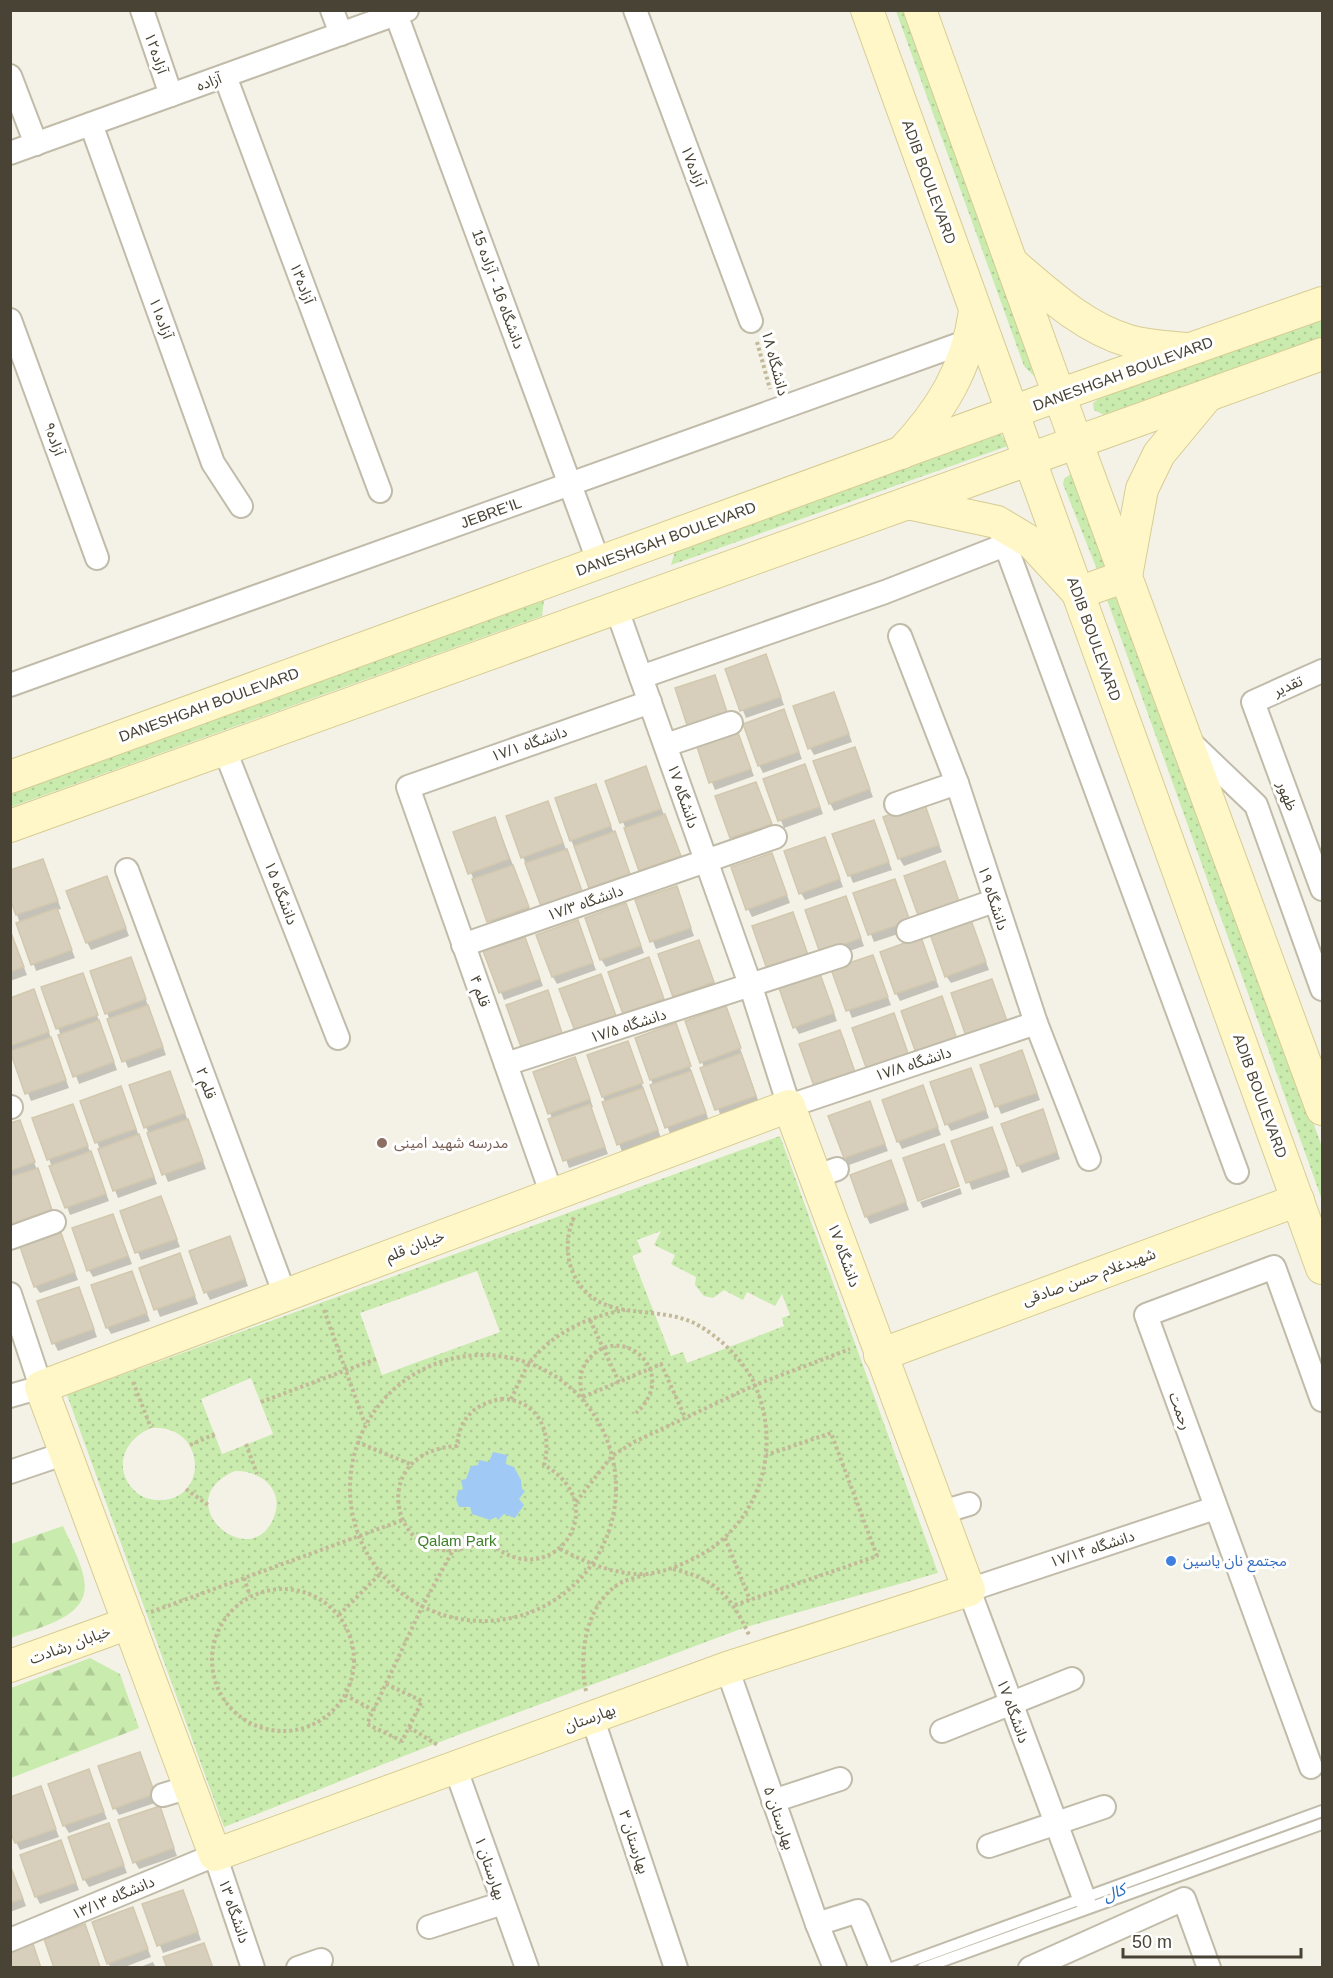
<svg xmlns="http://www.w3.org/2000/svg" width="1333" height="1978" font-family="Arial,'Noto Sans Arabic',sans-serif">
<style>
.green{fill:url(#green-dots);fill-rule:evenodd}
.forest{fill:url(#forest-firs)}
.water{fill:#a0caf5}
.shadow{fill:#0003}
.building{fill:#d7cfbc;stroke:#d2c8ae;stroke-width:1.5}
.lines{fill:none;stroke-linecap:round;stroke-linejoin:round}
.lane-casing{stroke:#c1bba9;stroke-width:14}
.street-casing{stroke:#c1bba9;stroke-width:26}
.secondary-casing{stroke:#d7cc94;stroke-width:34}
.path{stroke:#c3b999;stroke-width:4;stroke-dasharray:3 3;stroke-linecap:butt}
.lane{stroke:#fff;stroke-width:10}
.street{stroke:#fff;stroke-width:22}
.secondary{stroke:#fff7c7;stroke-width:32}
.education-dot{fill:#8d6e63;stroke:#fff;stroke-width:2}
.shop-dot{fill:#3f7fe0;stroke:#fff;stroke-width:2}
.labels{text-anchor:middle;stroke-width:6;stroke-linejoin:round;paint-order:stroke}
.street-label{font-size:15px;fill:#484335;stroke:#fff}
.education-label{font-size:15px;fill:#785e54;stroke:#fff;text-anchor:start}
.park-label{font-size:15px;fill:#3e7e25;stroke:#fff}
.shop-label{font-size:15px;fill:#366cbe;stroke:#fff;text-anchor:start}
.water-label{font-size:16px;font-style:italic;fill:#286ebb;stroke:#fff}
</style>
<defs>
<pattern id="green-dots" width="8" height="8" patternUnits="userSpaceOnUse" patternTransform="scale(1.5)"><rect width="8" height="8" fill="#c9ebad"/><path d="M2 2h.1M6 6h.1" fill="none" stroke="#aecb95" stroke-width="1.8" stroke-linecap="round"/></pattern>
<pattern id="forest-firs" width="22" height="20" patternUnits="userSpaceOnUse" patternTransform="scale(1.5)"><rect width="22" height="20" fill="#c9ebad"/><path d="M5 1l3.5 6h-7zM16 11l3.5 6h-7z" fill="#aecb95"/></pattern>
</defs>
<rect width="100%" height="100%" fill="#f4f2e7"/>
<g class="green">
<polygon points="896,11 908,11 1039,374 1034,376 1024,366"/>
<polygon points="1322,319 1322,338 1106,416 1094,410 1093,403 1100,398"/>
<polygon points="1001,434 1008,446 671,565 675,551"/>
<polygon points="1072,473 1112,568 1098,572 1063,484 1064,479"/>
<polygon points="1121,588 1322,1147 1322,1200 1105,594"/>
<polygon points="544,600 542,616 11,807 11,794"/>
<path d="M 780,1136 L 938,1573 L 746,1627 L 437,1743 L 224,1827 L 67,1395 ZM 661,1231 L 654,1245 L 675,1255 L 671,1264 L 696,1277 L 695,1285 L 704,1296 L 713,1298 L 724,1290 L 743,1300 L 747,1292 L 775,1306 L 782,1294 L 790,1315 L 782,1318 L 784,1326 L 687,1363 L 683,1352 L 671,1356 L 632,1256 L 642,1252 L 637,1240 ZM 477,1271 L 500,1332 L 382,1375 L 360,1313 ZM 251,1378 L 273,1434 L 222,1454 L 201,1399 ZM 151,1428 C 207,1424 209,1500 160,1500 C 150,1500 142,1498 135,1491 C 112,1469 124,1439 151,1428 ZM 235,1471 C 260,1470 285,1489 274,1517 C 251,1576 165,1501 235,1471 Z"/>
</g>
<g class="forest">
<path d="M 63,1526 C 70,1542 81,1561 84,1579 C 92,1618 38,1627 11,1638 L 11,1544 Z"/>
<polygon points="90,1658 120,1674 139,1728 11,1778 11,1688"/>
</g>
<polygon class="water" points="493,1452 507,1455 506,1464 514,1467 521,1480 522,1489 525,1491 519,1499 524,1505 515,1518 504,1514 498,1520 496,1517 490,1520 472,1514 470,1507 459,1507 456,1499 458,1491 463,1489 461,1480 466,1479 471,1466 478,1465 479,1460 489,1462"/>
<g class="shadow">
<polygon points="766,656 784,705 746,718 727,670"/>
<polygon points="714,677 731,722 689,727"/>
<polygon points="834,694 852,742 814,755 810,748"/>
<polygon points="783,711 802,759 763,773 759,765"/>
<polygon points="735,728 754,776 715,790 696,742"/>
<polygon points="854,749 873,797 834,811 830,803"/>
<polygon points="645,768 684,864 645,877 607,782"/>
<polygon points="808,774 823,814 784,828 765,780"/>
<polygon points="756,783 775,832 736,845 717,797"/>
<polygon points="595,786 633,881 595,895 571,840"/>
<polygon points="923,804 942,852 904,866 899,858"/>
<polygon points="551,810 585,899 546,912 523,857"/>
<polygon points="873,821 892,870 853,883 834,835"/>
<polygon points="498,826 532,915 493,928 455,833"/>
<polygon points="825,839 843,887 805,900 801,893"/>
<polygon points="772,855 790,903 752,917 748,909"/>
<polygon points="42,860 61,909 56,910 75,958 36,971 10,894"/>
<polygon points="110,885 129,936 91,950 87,942"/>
<polygon points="676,887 694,936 656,949 637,901"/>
<polygon points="898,888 913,929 874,942 855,894"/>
<polygon points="846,898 864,946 826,959"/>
<polygon points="626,905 644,953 606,967 601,959"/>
<polygon points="793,914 811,962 773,975"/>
<polygon points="577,922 596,970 557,984 553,977"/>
<polygon points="970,922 989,970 951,983 946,976"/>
<polygon points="10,931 27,975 10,981"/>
<polygon points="524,938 543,986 504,1000 485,952"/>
<polygon points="920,939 939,987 900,1001 896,993"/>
<polygon points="698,941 717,990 679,1003 674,996"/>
<polygon points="872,957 891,1005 852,1018 833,970"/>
<polygon points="131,959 166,1055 128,1068 107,1013"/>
<polygon points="648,959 667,1007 628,1021 624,1013"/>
<polygon points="819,973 837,1021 799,1034 795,1027"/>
<polygon points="82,974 117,1070 79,1084 43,988"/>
<polygon points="34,991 69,1088 31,1101 10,1048 10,999"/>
<polygon points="547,992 565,1040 527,1054 508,1006"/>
<polygon points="726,1008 759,1103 721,1117 702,1062"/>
<polygon points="675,1025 709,1121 670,1134 637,1039"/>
<polygon points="840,1031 844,1039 858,1080 801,1045"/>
<polygon points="627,1042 661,1138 622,1152 589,1056"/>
<polygon points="1025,1059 1040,1100 1001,1114 982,1066"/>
<polygon points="578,1066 593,1107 590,1108 608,1154 569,1168 550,1113"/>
<polygon points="971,1070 989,1118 951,1131 947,1124"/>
<polygon points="170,1073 206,1169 168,1182 146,1127"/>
<polygon points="922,1087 941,1135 902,1149 898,1141"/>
<polygon points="121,1088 157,1184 118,1198 82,1102"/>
<polygon points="869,1103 888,1151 849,1165 845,1158"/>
<polygon points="72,1105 109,1201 70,1215 34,1119"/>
<polygon points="1042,1111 1060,1159 1022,1173 1018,1165"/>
<polygon points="19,1122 55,1218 17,1232 10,1218 10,1125"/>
<polygon points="992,1128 1010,1177 972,1190 953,1142"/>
<polygon points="890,1162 909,1210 870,1224 866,1216"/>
<polygon points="960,1188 962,1194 923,1208 920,1202"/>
<polygon points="161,1198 180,1247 141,1260 122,1212"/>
<polygon points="113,1215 132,1264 93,1277 89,1270"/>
<polygon points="59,1232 78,1280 40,1293 35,1286"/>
<polygon points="230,1238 248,1286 210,1300 206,1292"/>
<polygon points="179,1255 198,1304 160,1317 141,1269"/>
<polygon points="131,1273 150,1321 111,1334 107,1327"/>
<polygon points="82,1296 97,1337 58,1351 54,1343"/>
<polygon points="139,1754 158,1802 119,1815 115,1808"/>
<polygon points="88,1771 107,1819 69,1833 64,1825"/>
<polygon points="40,1788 59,1837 20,1850 16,1842"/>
<polygon points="159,1808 177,1856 139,1869 135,1862"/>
<polygon points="108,1825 127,1873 89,1887 84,1879"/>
<polygon points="60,1842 79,1890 40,1904 36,1896"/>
<polygon points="10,1865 26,1906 10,1912"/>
<polygon points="183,1891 201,1940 163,1953 144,1905"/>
<polygon points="132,1909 151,1957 122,1968 111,1968 108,1963"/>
<polygon points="153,1962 156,1968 138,1968"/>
</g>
<g class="building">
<polygon points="766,654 781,697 740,711 725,669"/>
<polygon points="715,675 728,715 688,728 675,688"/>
<polygon points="834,692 849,734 808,749 793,706"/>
<polygon points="784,709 799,752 758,766 743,724"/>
<polygon points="736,727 751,769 709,783 695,741"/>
<polygon points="855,747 870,789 829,804 813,761"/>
<polygon points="805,764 820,807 778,821 763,779"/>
<polygon points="646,766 661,809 620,823 605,781"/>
<polygon points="756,782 772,824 730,838 715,796"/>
<polygon points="596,784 611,826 570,841 555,798"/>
<polygon points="548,801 563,843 521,858 506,816"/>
<polygon points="924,802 939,845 898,859 883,817"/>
<polygon points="665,814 681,856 639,871 624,828"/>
<polygon points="495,817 509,859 468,874 453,832"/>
<polygon points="874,820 889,862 848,876 832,834"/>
<polygon points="615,831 630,874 589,888 574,846"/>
<polygon points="825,837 840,879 799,894 784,851"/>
<polygon points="567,849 582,891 541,906 525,863"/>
<polygon points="772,853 787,895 746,910 731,867"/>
<polygon points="43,859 58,901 16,915 10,899 10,870"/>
<polygon points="945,861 960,904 919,918 904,876"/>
<polygon points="513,865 529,907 487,922 472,879"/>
<polygon points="107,876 126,928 86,943 66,891"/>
<polygon points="895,879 910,921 868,935 853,893"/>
<polygon points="677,886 691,928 650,942 635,900"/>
<polygon points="846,896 861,938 820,953 805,910"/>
<polygon points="626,903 641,946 600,960 585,918"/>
<polygon points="57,908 72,950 31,965 16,923"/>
<polygon points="793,912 808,955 767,969 752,926"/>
<polygon points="578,920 593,963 552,977 536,935"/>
<polygon points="971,920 986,962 945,977 930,934"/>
<polygon points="10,930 24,967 10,972"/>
<polygon points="525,937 540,979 499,993 483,951"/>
<polygon points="921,937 936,980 895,994 880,952"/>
<polygon points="699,940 714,982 673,997 658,954"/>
<polygon points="873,955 888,997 846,1011 831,969"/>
<polygon points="131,957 146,999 105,1014 90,971"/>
<polygon points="649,957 664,999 623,1014 608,972"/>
<polygon points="819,971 834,1013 793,1028 778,985"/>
<polygon points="83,973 98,1015 56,1029 41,987"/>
<polygon points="601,974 616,1016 575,1031 559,989"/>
<polygon points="992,979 1007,1021 966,1036 951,993"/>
<polygon points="34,989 49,1032 10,1046 10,998"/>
<polygon points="548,990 562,1033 521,1047 506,1005"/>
<polygon points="942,996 957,1039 916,1053 901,1011"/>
<polygon points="148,1005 163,1047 122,1062 107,1019"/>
<polygon points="726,1006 741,1048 700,1063 685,1021"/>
<polygon points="894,1013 909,1056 867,1070 852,1028"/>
<polygon points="99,1020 114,1062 73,1077 58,1035"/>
<polygon points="676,1023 691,1066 650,1080 635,1038"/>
<polygon points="840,1030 855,1072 814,1086 799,1044"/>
<polygon points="51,1037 66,1080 25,1094 10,1051"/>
<polygon points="628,1041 643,1083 602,1097 587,1055"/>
<polygon points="1022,1050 1037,1093 995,1107 980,1065"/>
<polygon points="741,1053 756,1096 715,1110 700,1068"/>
<polygon points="575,1057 590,1099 548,1114 533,1072"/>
<polygon points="971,1068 986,1110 945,1125 930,1082"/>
<polygon points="170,1071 185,1113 144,1128 129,1085"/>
<polygon points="691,1071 706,1113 665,1128 650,1085"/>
<polygon points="923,1085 938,1127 897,1142 882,1100"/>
<polygon points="121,1086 136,1129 95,1143 80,1101"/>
<polygon points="643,1088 658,1130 617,1145 602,1102"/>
<polygon points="870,1101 885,1144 844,1158 828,1116"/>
<polygon points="73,1104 88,1146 47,1160 32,1118"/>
<polygon points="590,1104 605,1147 563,1161 548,1119"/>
<polygon points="1043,1109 1057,1152 1017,1166 1001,1124"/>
<polygon points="188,1119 203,1161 162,1175 147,1133"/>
<polygon points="20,1120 35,1162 10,1171 10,1123"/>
<polygon points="992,1127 1007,1169 966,1183 951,1141"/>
<polygon points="139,1134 154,1177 113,1191 98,1149"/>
<polygon points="944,1144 959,1186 918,1201 903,1158"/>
<polygon points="91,1151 106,1194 65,1208 49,1166"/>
<polygon points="891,1160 906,1202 865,1217 850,1175"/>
<polygon points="38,1168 52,1210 11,1225 10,1177"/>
<polygon points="161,1196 177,1239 135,1253 120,1211"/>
<polygon points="113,1214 128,1256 87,1271 72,1228"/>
<polygon points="60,1230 75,1272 34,1287 19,1244"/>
<polygon points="230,1236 245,1279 204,1293 189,1251"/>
<polygon points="180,1253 195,1296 154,1310 139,1268"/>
<polygon points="132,1271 147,1313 106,1328 91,1285"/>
<polygon points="79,1287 94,1329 52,1344 37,1301"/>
<polygon points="140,1752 155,1794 113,1809 98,1766"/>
<polygon points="89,1769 104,1812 63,1826 48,1784"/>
<polygon points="41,1786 56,1829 15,1843 10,1831 10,1797"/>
<polygon points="160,1806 174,1848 133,1863 118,1820"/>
<polygon points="109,1823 124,1865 83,1880 68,1837"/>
<polygon points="61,1840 76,1883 35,1897 20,1855"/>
<polygon points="10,1865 23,1899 10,1903"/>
<polygon points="183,1890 198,1932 157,1946 142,1904"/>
<polygon points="133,1907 148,1949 107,1964 92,1922"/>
<polygon points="85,1924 100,1967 54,1968 44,1939"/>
<polygon points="32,1941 41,1968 10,1968 10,1948"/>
<polygon points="204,1943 213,1968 167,1968 163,1957"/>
</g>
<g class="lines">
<g class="lane-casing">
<g id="lane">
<polyline points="892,1968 1322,1811"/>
<polyline points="923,1968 1322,1824"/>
</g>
</g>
<g class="street-casing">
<g id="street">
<polyline points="142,10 171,95"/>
<polyline points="332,10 341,34"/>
<polyline points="635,10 751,321"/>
<polyline points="396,14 599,563"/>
<polyline points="10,76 36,144"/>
<polyline points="225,76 380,491"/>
<polyline points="91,124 213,463 241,506"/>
<polyline points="10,153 407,10"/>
<polyline points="10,320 97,558"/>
<polyline points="997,522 1237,1172"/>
<polyline points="616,607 751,987 789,1106 1036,1023"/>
<polyline points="900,636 957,783 1036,1023 1089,1159"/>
<polyline points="1322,671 1253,702 1322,889"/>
<polyline points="641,677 885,592 1005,545"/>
<polyline points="10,685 971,340"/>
<polyline points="1190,742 1256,805 1322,989"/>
<polyline points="666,745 731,723"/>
<polyline points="224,748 338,1038"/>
<polyline points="896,804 957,783"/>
<polyline points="127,870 285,1295"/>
<polyline points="908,931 994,901"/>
<polyline points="463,945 775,837"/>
<polyline points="506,1064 840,956"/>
<polyline points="10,1107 11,1107"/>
<polyline points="815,1177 837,1169"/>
<polyline points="552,1195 408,787 650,702"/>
<polyline points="10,1238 54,1222"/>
<polyline points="10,1294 41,1387 10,1396"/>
<polyline points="10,1472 66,1453"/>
<polyline points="939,1513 969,1504"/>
<polyline points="727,1668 817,1924 835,1968"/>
<polyline points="592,1717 676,1968"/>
<polyline points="942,1731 1072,1679"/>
<polyline points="455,1767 527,1968"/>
<polyline points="1311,1767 1146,1315 1274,1267 1322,1400"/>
<polyline points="163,1795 190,1787"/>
<polyline points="773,1801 840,1779"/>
<polyline points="989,1846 1104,1807"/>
<polyline points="1084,1898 969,1590 1215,1508"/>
<polyline points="817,1924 858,1911 881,1968"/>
<polyline points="429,1927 503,1903"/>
<polyline points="10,1940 215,1855 253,1968"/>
<polyline points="298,1968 321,1960"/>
<polyline points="1030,1968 1184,1899 1209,1968"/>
</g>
</g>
<g class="secondary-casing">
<g id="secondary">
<polyline points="867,10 1322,1268"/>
<polyline points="920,10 1059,395 1322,1109"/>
<path d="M 1013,264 C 1048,294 1084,328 1129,341 C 1147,346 1167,347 1185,349"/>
<path d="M 901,453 C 941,411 967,369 975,311"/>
<polyline points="908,503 997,522 1032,543 1078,593 1126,576 1142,489 1159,454 1207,396"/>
<polyline points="10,777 1059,395 1322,303"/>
<polyline points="10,826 1322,354"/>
<polygon points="789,1106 969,1590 727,1668 215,1855 41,1387"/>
<polyline points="880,1355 1298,1200"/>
<polyline points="10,1666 129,1623"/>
</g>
</g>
<g class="path">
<polyline points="757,342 770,389"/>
<polyline points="324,1310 365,1424"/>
<polyline points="590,1320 619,1382"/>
<circle cx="483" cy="1488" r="133"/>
<polyline points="133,1382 151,1428"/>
<path d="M 583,1397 C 579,1384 579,1372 587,1361 C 619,1319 682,1372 636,1413"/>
<polyline points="583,1397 661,1364 685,1417"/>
<path d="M 501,1399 C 538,1399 553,1433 544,1465 C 619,1507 547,1601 486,1539 C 398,1590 356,1452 457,1446 C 459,1419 474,1404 501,1399 Z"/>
<path d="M 511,1399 C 517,1387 523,1372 531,1361 C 554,1332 590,1316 625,1310"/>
<polyline points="261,1402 376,1359"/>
<polyline points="357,1442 410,1464"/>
<polyline points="246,1444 257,1474"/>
<polyline points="190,1445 215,1434"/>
<polyline points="186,1489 208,1505"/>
<polyline points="576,1502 612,1456 634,1442 755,1385 850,1349"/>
<polyline points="725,1538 750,1600"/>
<path d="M 560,1549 C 587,1563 615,1575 646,1574 C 665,1572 681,1565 697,1557 C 759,1524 783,1450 755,1385 C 744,1360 717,1334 692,1322 C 666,1311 637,1314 612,1307 C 571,1295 558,1250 575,1215"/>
<path d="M 673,1569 C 716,1579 731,1596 749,1635"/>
<polyline points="244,1578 250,1596"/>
<circle cx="283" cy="1660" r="71"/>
<polyline points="735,1605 877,1556 831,1433 766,1455"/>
<polyline points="151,1612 403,1520"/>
<polyline points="339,1615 380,1574"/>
<polyline points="386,1684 422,1701 402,1741 367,1724 422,1607 452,1552"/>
<path d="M 586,1691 C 578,1654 586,1602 622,1582 C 629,1579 638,1577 645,1575"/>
<polyline points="345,1695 373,1710"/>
<polyline points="409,1727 439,1746"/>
</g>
<use href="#lane" class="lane"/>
<use href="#street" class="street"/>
<use href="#secondary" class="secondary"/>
</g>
<circle class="education-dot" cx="382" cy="1143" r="6"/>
<circle class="shop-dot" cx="1171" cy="1561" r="6"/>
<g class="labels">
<g class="street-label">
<text transform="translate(156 53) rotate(71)" y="5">آزاده۱۲</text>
<text transform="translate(209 82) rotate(-20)" y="5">آزاده</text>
<text transform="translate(693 166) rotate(69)" y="5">آزاده۱۷</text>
<text transform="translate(929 182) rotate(70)" y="5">ADIB BOULEVARD</text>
<text transform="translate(302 283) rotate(69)" y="5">آزاده۱۳</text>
<text transform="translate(498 289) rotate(70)" y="5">دانشگاه 16 - آزاده 15</text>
<text transform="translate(161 318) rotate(70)" y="5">آزاده۱۱</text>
<text transform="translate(775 363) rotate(75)" y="5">دانشگاه ۱۸</text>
<text transform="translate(1123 374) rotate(-20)" y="5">DANESHGAH BOULEVARD</text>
<text transform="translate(54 439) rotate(70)" y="5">آزاده۹</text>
<text transform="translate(491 513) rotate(-20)" y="5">JEBRE'IL</text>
<text transform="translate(666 539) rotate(-20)" y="5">DANESHGAH BOULEVARD</text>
<text transform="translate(1094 639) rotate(70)" y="5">ADIB BOULEVARD</text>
<text transform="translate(1288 686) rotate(-24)" y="5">تقدیر</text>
<text transform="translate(209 705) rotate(-20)" y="5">DANESHGAH BOULEVARD</text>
<text transform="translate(529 744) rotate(-19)" y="5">دانشگاه ۱۷/۱</text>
<text transform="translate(683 796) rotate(71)" y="5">دانشگاه ۱۷</text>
<text transform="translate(1287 796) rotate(69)" y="5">ظهور</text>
<text transform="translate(281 893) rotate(69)" y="5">دانشگاه ۱۵</text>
<text transform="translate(993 898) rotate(72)" y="5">دانشگاه ۱۹</text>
<text transform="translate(585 903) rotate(-19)" y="5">دانشگاه ۱۷/۳</text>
<text transform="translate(480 991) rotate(70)" y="5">قلم ۴</text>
<text transform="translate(628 1026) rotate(-18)" y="5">دانشگاه ۱۷/۵</text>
<text transform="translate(913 1064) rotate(-18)" y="5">دانشگاه ۱۷/۸</text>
<text transform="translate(206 1083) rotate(70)" y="5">قلم ۲</text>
<text transform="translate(1260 1096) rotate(70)" y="5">ADIB BOULEVARD</text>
<text transform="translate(415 1246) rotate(-21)" y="5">خیابان قلم</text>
<text transform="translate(844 1255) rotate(70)" y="5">دانشگاه ۱۷</text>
<text transform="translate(1089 1277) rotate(-20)" y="5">شهیدغلام حسن صادقی</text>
<text transform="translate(1180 1411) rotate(70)" y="5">رحمت</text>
<text transform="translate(1092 1549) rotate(-18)" y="5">دانشگاه ۱۷/۱۴</text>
<text transform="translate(70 1645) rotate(-20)" y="5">خیابان رشادت</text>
<text transform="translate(1013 1711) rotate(70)" y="5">دانشگاه ۱۷</text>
<text transform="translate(590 1718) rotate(-20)" y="5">بهارستان</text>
<text transform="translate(779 1818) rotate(71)" y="5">بهارستان ۵</text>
<text transform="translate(634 1842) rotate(72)" y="5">بهارستان ۳</text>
<text transform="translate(490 1868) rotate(71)" y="5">بهارستان ۱</text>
<text transform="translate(113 1898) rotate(-23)" y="5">دانشگاه ۱۳/۱۳</text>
<text transform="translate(234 1911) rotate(71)" y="5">دانشگاه ۱۳</text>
</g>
<g class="education-label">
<text x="394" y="1148">مدرسه شهید امینی</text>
</g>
<g class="park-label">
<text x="457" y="1546">Qalam Park</text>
</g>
<g class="shop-label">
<text x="1183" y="1566">مجتمع نان یاسین</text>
</g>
<g class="water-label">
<text transform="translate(1114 1892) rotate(-20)" y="6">کال</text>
</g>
</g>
<rect width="1333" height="1978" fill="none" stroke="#484335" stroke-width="24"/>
<path d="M1123 1948v9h178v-9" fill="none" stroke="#484335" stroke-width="3"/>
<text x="1132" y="1948" font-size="18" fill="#484335" stroke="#ffffff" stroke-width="4.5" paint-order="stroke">50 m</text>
</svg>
